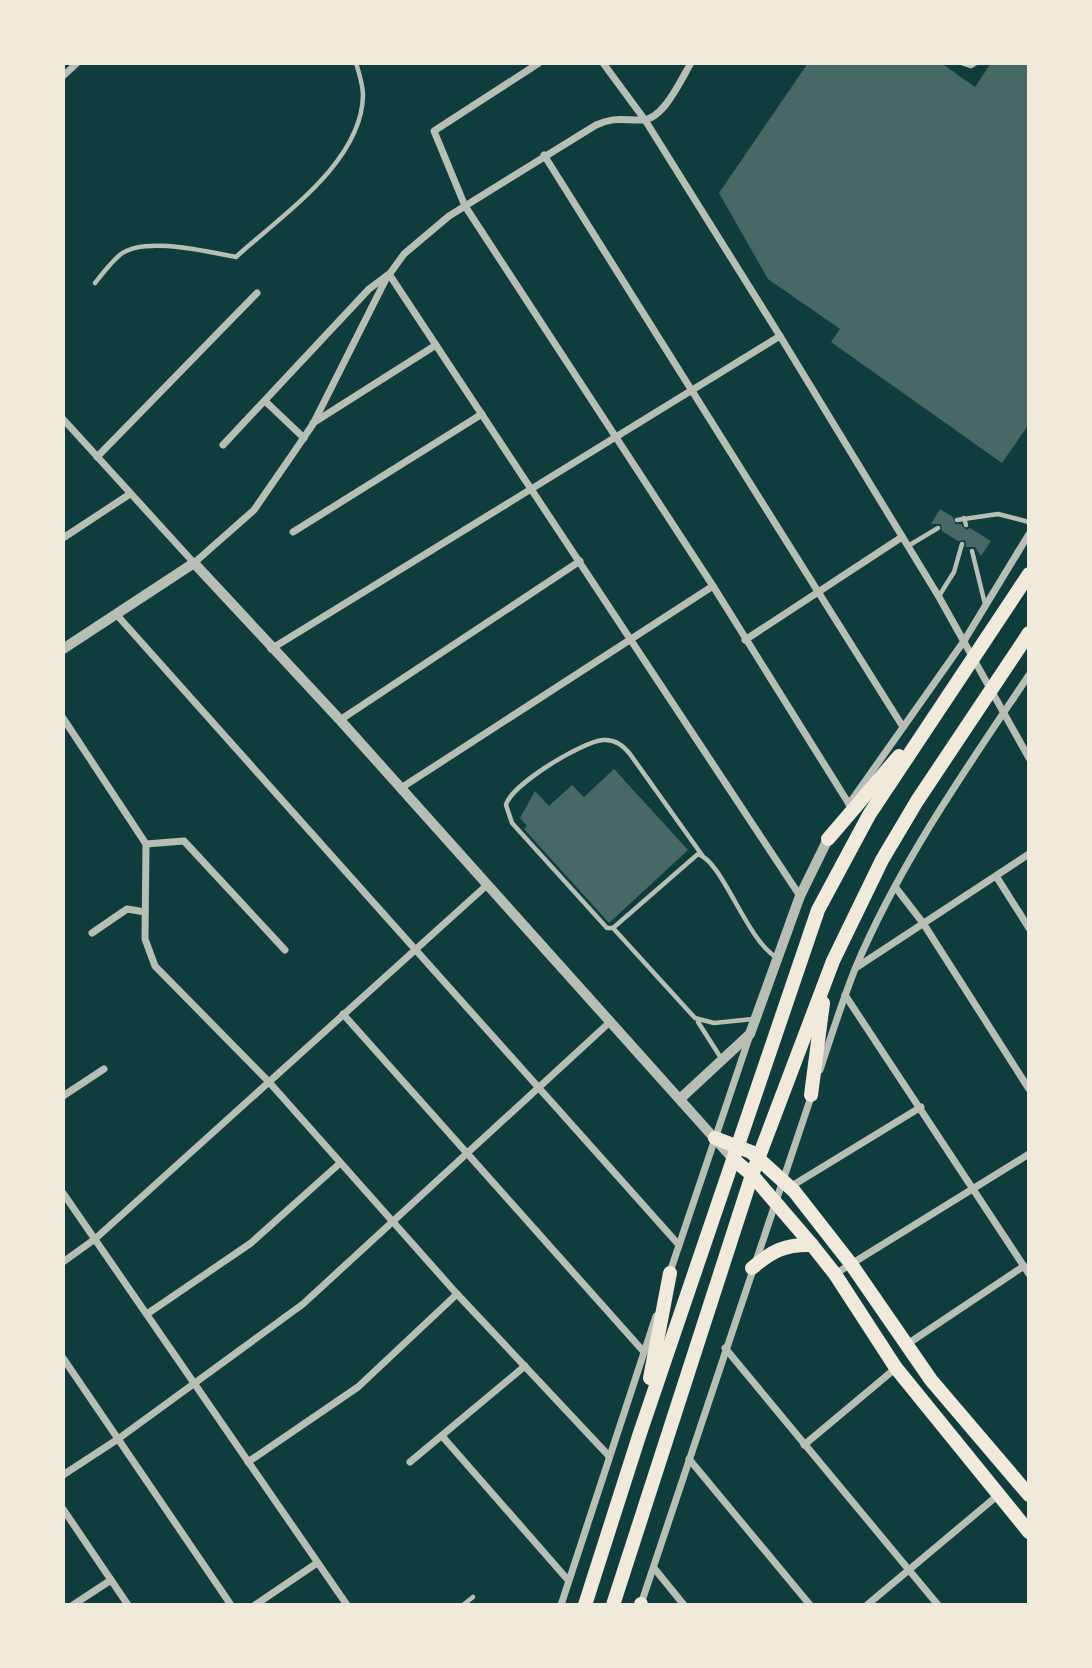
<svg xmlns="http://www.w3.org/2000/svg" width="1092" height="1668" font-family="Manrope,sans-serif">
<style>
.building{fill:#486865}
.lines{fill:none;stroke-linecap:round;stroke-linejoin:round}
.service{stroke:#b8beb3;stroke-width:4.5}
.minor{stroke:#b8beb3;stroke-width:7}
.tertiary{stroke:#b8beb3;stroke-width:10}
.primary{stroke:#f1e9da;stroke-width:14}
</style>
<rect width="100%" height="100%" fill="#0f3d3e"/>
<g class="building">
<polygon points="808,63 941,63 975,87 991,63 1029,63 1029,424 1002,463 831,342 840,329 768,279 719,193"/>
<polygon points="940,509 953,517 955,524 961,524 966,530 970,528 991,541 981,556 975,547 966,547 965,540 958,541 942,531 941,524 931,524"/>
<polygon points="614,769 688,850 609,923 524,829 527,826 520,818 535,791 549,806 572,785 584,797"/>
</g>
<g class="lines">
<g class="service">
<polyline points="962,63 971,66 976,63"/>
<path d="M 95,283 C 103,273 111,262 121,254 C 145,236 208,252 236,257 C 282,215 362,162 363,95 C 363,85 359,73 356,63"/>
<polyline points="964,518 966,525"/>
<polyline points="957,520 998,514 1029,522"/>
<polyline points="908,546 938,528"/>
<polyline points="972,551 985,604"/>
<polyline points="939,596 954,572 962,544"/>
<path d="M 613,928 L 607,928 L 512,823 L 506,805 C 511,785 581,742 603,740 C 614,739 623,745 630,754 L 702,855"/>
<path d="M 753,1019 L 714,1023 L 695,1018 L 613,928 L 698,854 C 723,862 746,939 776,957"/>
<polyline points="698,1022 721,1058"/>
<polyline points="463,1605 473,1597"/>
</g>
<g class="minor">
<polyline points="539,63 434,131 465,206 713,586 849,804"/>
<polyline points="603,63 645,120 780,336 939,597 1029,758"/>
<polyline points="63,76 77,63"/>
<polyline points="544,155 903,727"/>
<polyline points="265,401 304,438"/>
<path d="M 63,419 L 194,563 L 254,510 L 292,455 L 313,424 L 386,279 L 404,254 L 449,216 L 596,125 C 613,117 622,120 640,120 C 663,122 681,79 691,63"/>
<polyline points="313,423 436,345"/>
<polyline points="223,445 369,289 389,274 800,896"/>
<polyline points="97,457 257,293"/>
<polyline points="293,532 482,414"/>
<polyline points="63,538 130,494"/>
<polyline points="116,614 679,1245"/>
<polyline points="745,640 902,537"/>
<polyline points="271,649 780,336"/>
<polyline points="63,718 146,844 145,939 155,966 269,1082 457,1294 609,1456"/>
<polyline points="340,720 580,561"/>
<polyline points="401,788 713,586"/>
<polyline points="849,804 964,641 1029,534"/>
<polyline points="146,844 184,841 285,950"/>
<polyline points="996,876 1029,928"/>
<polyline points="896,888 923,923 1029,1089"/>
<polyline points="92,933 127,909 145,912"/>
<polyline points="857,967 1029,854"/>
<polyline points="845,995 1029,1274"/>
<polyline points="343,1014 644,1352"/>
<path d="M 820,1070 C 831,1036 842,1002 855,969 C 899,864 966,769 1029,675"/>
<polyline points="63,1096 104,1069"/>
<polyline points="790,1187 921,1107"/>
<polyline points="63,1193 347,1605"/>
<polyline points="63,1262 95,1239 487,885"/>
<polyline points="835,1274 1029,1154"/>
<polyline points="669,1275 749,1038"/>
<polyline points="147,1314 251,1243 339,1164"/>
<polyline points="906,1345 1024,1266"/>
<polyline points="725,1348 938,1605"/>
<polyline points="63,1358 231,1605"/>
<polyline points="442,1436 568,1580"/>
<polyline points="804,1445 896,1368"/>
<polyline points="689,1459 810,1605"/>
<polyline points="248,1462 358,1387 457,1294"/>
<polyline points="410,1462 525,1366"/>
<polyline points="63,1475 118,1439 303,1304 611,1021"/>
<polyline points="63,1509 128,1605"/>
<polyline points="654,1568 684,1605"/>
<polyline points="641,1604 812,1094"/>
<polyline points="73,1605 111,1580"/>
<polyline points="255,1605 317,1563"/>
<polyline points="561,1605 656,1316"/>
<polyline points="867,1605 997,1496"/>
</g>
<g class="tertiary">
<polyline points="63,649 194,563 340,720 733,1159"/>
<polyline points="681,1098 750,1034 800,896 828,839"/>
</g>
<g class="primary">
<polyline points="828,839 899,756"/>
<polyline points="811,1095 823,1003"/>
<polyline points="715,1138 751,1152 794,1191 851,1264 931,1380 1029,1495"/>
<polyline points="733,1159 752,1175 812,1245 835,1274 896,1368 1029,1532"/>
<path d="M 752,1268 C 772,1251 785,1244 812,1245"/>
<polyline points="650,1378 670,1273"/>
<polyline points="585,1605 640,1433 818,910 869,815 1029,574"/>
<polyline points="613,1605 752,1175 833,961 882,860 917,801 1029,633"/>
<polyline points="641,1605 641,1604"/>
</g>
</g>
<rect width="1092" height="1668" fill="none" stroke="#f1e9da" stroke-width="130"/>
</svg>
